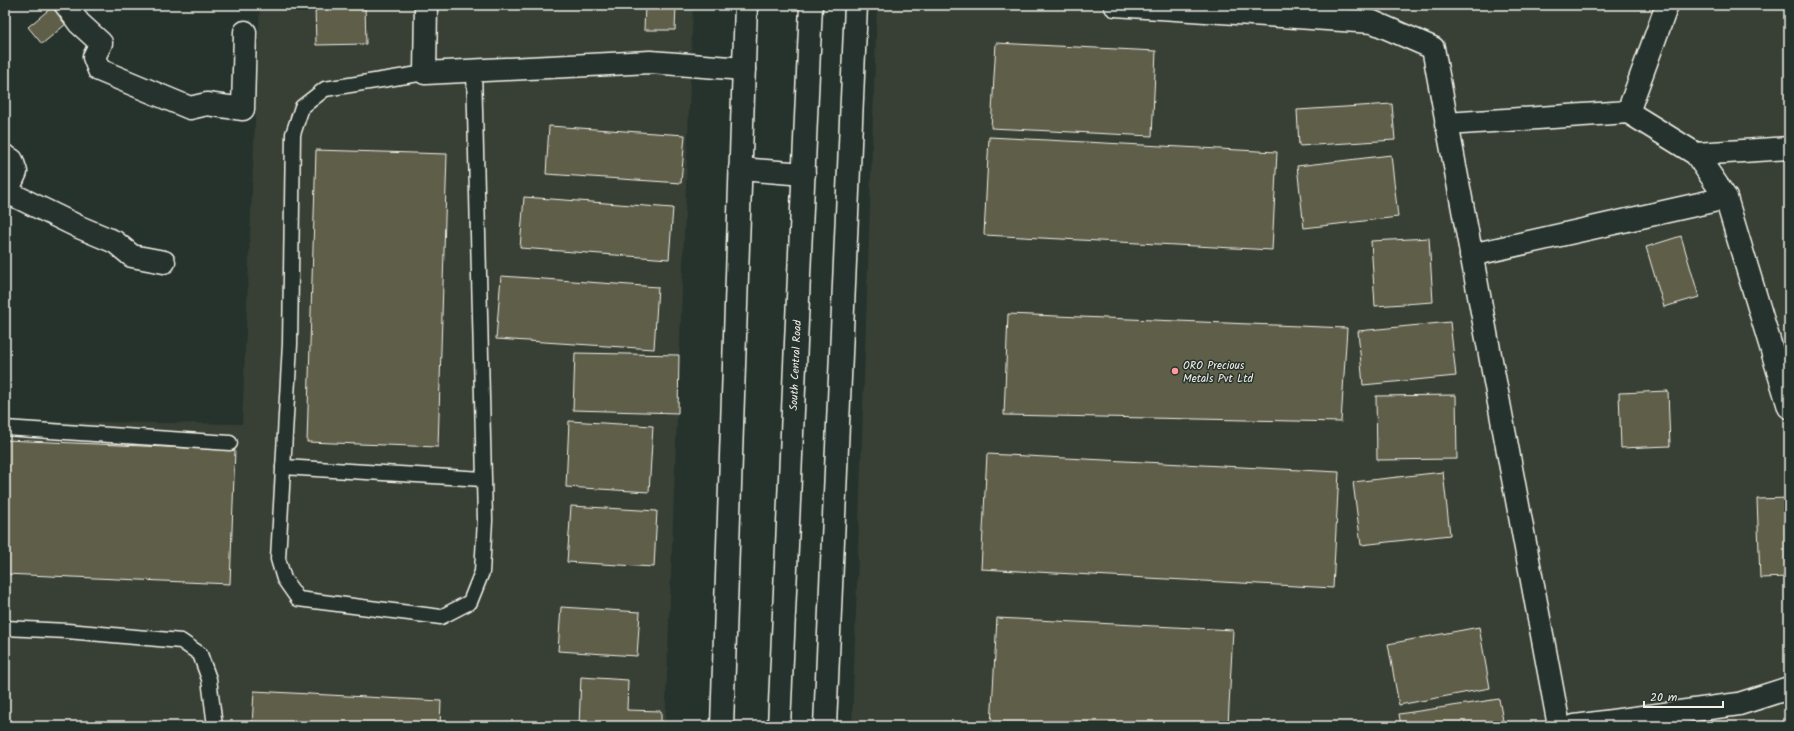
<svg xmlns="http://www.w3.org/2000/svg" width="1794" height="731" font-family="Kalam,sans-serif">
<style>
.built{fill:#374036}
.building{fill:#5f5e4a;stroke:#f4f1e8}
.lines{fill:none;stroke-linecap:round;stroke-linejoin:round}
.lane-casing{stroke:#f4f1e8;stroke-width:17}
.street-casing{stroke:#f4f1e8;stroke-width:25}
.secondary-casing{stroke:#f4f1e8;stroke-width:25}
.lane{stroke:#26332d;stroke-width:14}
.street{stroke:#26332d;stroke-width:22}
.secondary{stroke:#26332d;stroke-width:22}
.poi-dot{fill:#ff9aa2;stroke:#26332d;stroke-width:1.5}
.labels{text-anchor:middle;stroke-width:3;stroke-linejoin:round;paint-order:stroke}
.poi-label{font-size:11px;fill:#f4f1e8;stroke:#26332d;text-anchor:start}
.street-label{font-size:11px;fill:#f4f1e8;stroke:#26332d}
</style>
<rect width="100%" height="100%" fill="#26332d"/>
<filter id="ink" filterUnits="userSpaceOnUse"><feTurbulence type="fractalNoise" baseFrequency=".025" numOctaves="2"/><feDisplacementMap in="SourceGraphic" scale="8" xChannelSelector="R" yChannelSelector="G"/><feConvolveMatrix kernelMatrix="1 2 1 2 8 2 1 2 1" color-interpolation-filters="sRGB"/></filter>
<g filter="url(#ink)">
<g class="built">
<polygon points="260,5 693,5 665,726 5,726 5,421 242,424"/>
<polygon points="877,5 1789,5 1789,718 1734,726 852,726"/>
</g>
<g class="building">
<polygon points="315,5 365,5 366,44 316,45"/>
<polygon points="645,5 676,5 675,30 644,30"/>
<polygon points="52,7 66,24 42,44 28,27"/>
<polygon points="996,43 1156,51 1152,136 991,128"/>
<polygon points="1392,104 1395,140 1299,146 1297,110"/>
<polygon points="549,126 685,135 681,183 546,174"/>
<polygon points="989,137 1277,152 1272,250 984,235"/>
<polygon points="316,150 447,154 438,447 307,442"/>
<polygon points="1391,155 1398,217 1304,228 1297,166"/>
<polygon points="524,197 673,208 669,259 520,248"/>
<polygon points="1681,236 1699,297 1664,307 1646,247"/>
<polygon points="1429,238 1433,302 1375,306 1371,241"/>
<polygon points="501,276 658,287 654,349 496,339"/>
<polygon points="1008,314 1347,328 1341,422 1004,415"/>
<polygon points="1450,322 1456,376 1363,385 1358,331"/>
<polygon points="575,353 679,355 678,413 573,410"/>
<polygon points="1668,391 1670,446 1621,448 1619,393"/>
<polygon points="1456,395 1457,459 1377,460 1376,396"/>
<polygon points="569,421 653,426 649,492 566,487"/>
<polygon points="5,440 235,450 230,584 5,574"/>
<polygon points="987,454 1339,472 1333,588 981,569"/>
<polygon points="1443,472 1450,535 1361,545 1353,482"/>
<polygon points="1789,498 1789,577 1760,578 1757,499"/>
<polygon points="571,506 657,511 654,567 567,562"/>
<polygon points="561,607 640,612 637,656 558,651"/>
<polygon points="997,618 1233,630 1228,726 991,726"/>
<polygon points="1479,627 1490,688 1399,705 1388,644"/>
<polygon points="581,677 628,680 627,710 661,711 661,726 579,726"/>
<polygon points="254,691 441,701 440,726 252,726"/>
<polygon points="1499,699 1504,726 1401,726 1399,714"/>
</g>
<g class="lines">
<g class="lane-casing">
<g id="lane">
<polyline points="425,73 325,89 302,107 293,134 290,344 278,559 284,579 298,599 441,617 470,602 482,572 485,520 474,70"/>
<polyline points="5,428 230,443"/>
<polyline points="283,467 483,479"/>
<polyline points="5,628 67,631 181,641 200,654 209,679 215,726"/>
</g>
</g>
<g class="street-casing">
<g id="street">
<polyline points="66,5 79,23 101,43 94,57 99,70 190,108 207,104 243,109 245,32"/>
<polyline points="426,5 425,73 650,62 744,69"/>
<polyline points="1628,112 1667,5"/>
<polyline points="1446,124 1628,112 1696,154 1726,198 1471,255"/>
<polyline points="1696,154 1789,148"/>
<polyline points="5,156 12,160 16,172 7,192 79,227 115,242 132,256 164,262"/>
<polyline points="1726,198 1789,407"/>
<polyline points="1575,726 1739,704 1789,688"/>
</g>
</g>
<g class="secondary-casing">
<g id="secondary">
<polyline points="1115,5 1373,22 1433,48 1559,726"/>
<polyline points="740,169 804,174"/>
<polyline points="722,726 746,5"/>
<path id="s1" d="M 779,726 L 811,5"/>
<polyline points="825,726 856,5"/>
</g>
</g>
<use href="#lane" class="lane"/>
<use href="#street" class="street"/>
<use href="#secondary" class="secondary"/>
</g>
</g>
<circle class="poi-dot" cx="1175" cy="371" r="4"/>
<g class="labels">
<g class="poi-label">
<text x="1183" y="369">ORO Precious<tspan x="1183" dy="13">Metals Pvt Ltd</tspan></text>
</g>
<g class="street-label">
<text dy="4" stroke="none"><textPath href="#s1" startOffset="361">South Central Road</textPath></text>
</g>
</g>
<rect width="1794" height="731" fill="none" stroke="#26332d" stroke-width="20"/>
<rect x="10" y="10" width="1774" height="711" fill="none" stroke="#f4f1e8" stroke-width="1.5" filter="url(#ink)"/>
<path d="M1644 701v6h79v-6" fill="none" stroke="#f4f1e8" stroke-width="2"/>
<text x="1650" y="701" font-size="12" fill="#f4f1e8" stroke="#26332d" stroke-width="3" paint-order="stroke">20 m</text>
</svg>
